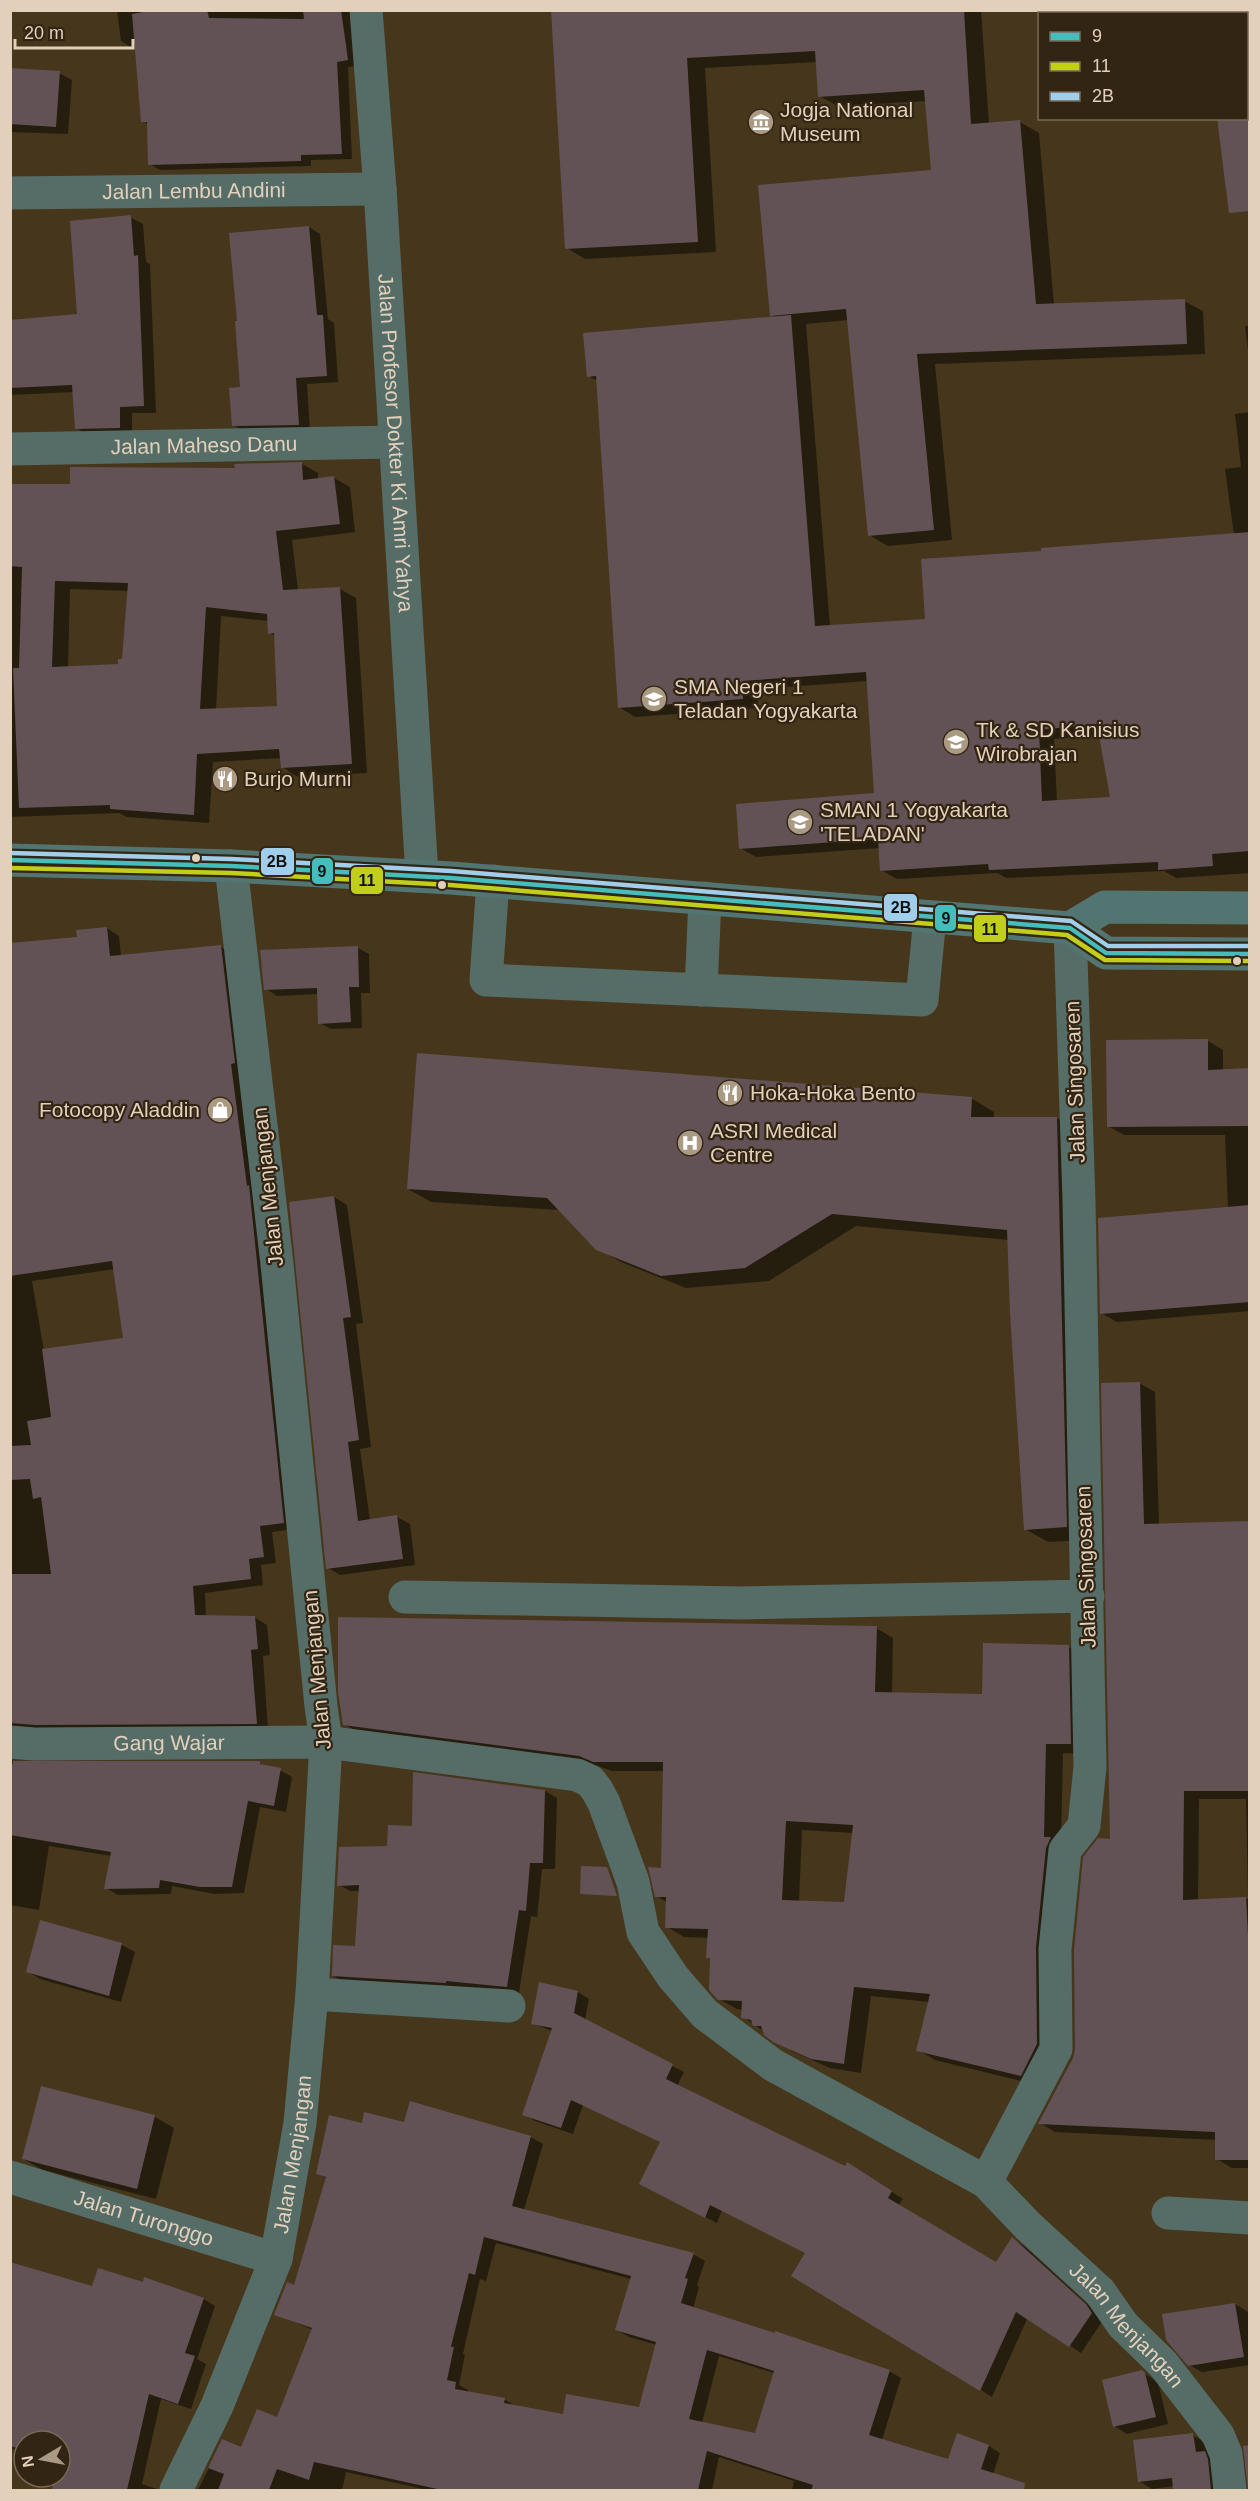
<svg xmlns="http://www.w3.org/2000/svg" width="1260" height="2501" font-family="Helvetica,sans-serif">
<style>
.shadow{fill:#0007;fill-rule:evenodd}
.building{fill:#635255;fill-rule:evenodd}
.lines{fill:none;stroke-linecap:round;stroke-linejoin:round}
.minor{stroke:#556c67;stroke-width:33}
.major{stroke:#537571;stroke-width:33}
.bus-1-casing{stroke:#332513;stroke-width:9}
.bus-2-casing{stroke:#332513;stroke-width:9}
.bus-3-casing{stroke:#332513;stroke-width:9}
.bus-1{stroke:#46bdbd;stroke-width:4.5}
.bus-2{stroke:#c1cf1a;stroke-width:4.5}
.bus-3{stroke:#a1cfeb;stroke-width:4.5}
.bus-dot{fill:#e2d0ba;stroke:#332513;stroke-width:2}
.labels{text-anchor:middle;stroke-width:4.5;stroke-linejoin:round;paint-order:stroke}
.poi-label{font-size:21px;fill:#e2d0ba;stroke:#332513;text-anchor:start}
.street-label{font-size:21px;fill:#e2d0ba;stroke:#332513}
.line-badge{stroke:#332513;stroke-width:2}
.pale-badge-label{font-size:16px;text-anchor:middle;font-weight:bold;fill:#111}
</style>
<rect width="100%" height="100%" fill="#46371c"/>
<g class="shadow">
<polygon points="117,10 350,10 359,66 348,67 352,159 311,160 311,166 160,170 150,164 149,125 143,121 136,47 132,48 121,41"/>
<path d="M 553,10 L 981,10 L 989,124 L 1020,122 L 1039,133 L 1054,305 L 1184,301 L 1203,311 L 1205,354 L 935,364 L 952,540 L 888,546 L 869,535 L 848,320 L 806,324 L 830,627 L 927,620 L 1043,553 L 1234,535 L 1225,469 L 1241,467 L 1235,414 L 1250,412 L 1250,873 L 1176,878 L 1164,871 L 1006,878 L 997,873 L 897,879 L 881,870 L 880,848 L 756,857 L 740,848 L 876,794 L 868,681 L 757,689 L 758,708 L 635,717 L 619,707 L 598,381 L 588,376 L 776,318 L 771,315 L 932,171 L 927,101 L 838,106 L 819,96 L 817,62 L 705,68 L 716,252 L 585,259 L 567,248 ZM 1100,734 L 1112,799 L 1057,802 L 1054,739 Z"/>
<polygon points="1193,10 1250,10 1250,188 1230,180 1217,118 1246,118 1246,14 1194,14"/>
<polygon points="10,70 59,73 72,80 68,134 10,132"/>
<polygon points="130,217 143,224 146,262 150,264 156,413 132,413 132,435 89,435 76,428 74,392 10,395 10,321 78,316"/>
<polygon points="309,227 320,234 328,319 334,323 338,382 307,384 310,431 245,432 233,425 241,388 239,322"/>
<polygon points="1245,326 1250,326 1250,366"/>
<path d="M 302,464 L 318,473 L 318,479 L 334,478 L 350,487 L 355,532 L 292,540 L 298,590 L 340,589 L 356,598 L 367,773 L 298,777 L 282,767 L 282,758 L 213,762 L 209,823 L 127,817 L 119,813 L 10,817 L 10,485 L 71,486 ZM 70,589 L 129,591 L 123,661 L 119,666 L 68,668 ZM 221,616 L 269,621 L 269,633 L 276,636 L 279,707 L 216,710 Z"/>
<path d="M 107,928 L 119,936 L 121,956 L 221,947 L 233,954 L 296,1529 L 272,1532 L 276,1563 L 261,1565 L 263,1585 L 205,1593 L 206,1617 L 254,1617 L 267,1625 L 270,1655 L 263,1656 L 268,1730 L 10,1735 L 10,947 L 78,938 ZM 115,1269 L 125,1339 L 44,1351 L 32,1281 Z"/>
<polygon points="358,948 369,954 370,993 361,993 362,1028 331,1029 320,1023 319,994 277,996 266,989"/>
<polygon points="1208,1041 1223,1050 1223,1071 1250,1070 1250,1311 1117,1322 1101,1313 1228,1209 1225,1135 1124,1135 1108,1126"/>
<polygon points="971,1098 994,1112 994,1119 1057,1118 1080,1132 1089,1540 1048,1542 1025,1529 1009,1240 856,1226 769,1281 686,1288 621,1262 597,1248 560,1210 431,1202 408,1189"/>
<polygon points="334,1197 347,1205 363,1323 356,1324 371,1447 360,1449 370,1521 397,1517 410,1524 415,1565 340,1575 328,1568 290,1203"/>
<path d="M 1139,1383 L 1155,1392 L 1159,1525 L 1250,1523 L 1250,2168 L 1232,2168 L 1217,2159 L 1217,2140 L 1055,2132 L 1040,2123 L 1074,2058 L 1111,1840 ZM 1199,1799 L 1246,1799 L 1248,1899 L 1198,1901 Z"/>
<path d="M 876,1628 L 893,1638 L 892,1694 L 983,1696 L 1068,1647 L 1086,1656 L 1088,1754 L 1063,1753 L 1061,1844 L 1038,2085 L 935,2060 L 918,2050 L 930,2002 L 871,1996 L 861,2073 L 830,2068 L 792,2051 L 743,2017 L 743,2010 L 737,2009 L 719,1999 L 712,1959 L 708,1957 L 709,1938 L 684,1937 L 667,1927 L 667,1902 L 656,1896 L 662,1869 L 664,1771 L 612,1771 L 598,1766 L 361,1734 L 344,1724 ZM 802,1830 L 853,1833 L 845,1904 L 799,1902 Z"/>
<polygon points="10,1761 32,1764 259,1763 267,1767 280,1770 292,1777 286,1812 260,1807 244,1893 214,1894 172,1886 171,1894 118,1895 106,1888 112,1856 49,1846 39,1910 10,1905"/>
<polygon points="545,1791 557,1798 555,1869 542,1869 537,1917 531,1916 519,1993 457,1987 345,1982 333,1976 357,1948 360,1891 350,1891 339,1885 414,1827"/>
<polygon points="41,1922 122,1945 135,1952 121,2002 40,1979 27,1971"/>
<polygon points="540,1983 578,1992 589,1999 585,2020 684,2072 677,2086 845,2168 859,2171 903,2199 898,2206 996,2264 1013,2239 1024,2246 1097,2313 1103,2320 1081,2353 1028,2317 992,2397 981,2390 793,2275 806,2253 722,2210 717,2223 652,2190 662,2142 583,2105 573,2134 535,2121 524,2114 552,2031 532,2023"/>
<polygon points="42,2088 155,2117 174,2128 156,2199 43,2170 23,2159"/>
<path d="M 405,2123 L 531,2137 L 543,2144 L 524,2210 L 693,2254 L 705,2261 L 697,2285 L 699,2287 L 693,2309 L 889,2371 L 901,2378 L 882,2440 L 949,2461 L 989,2446 L 1000,2453 L 988,2490 L 792,2490 L 794,2481 L 719,2457 L 712,2490 L 428,2490 L 346,2472 L 342,2490 L 198,2490 L 222,2441 L 242,2449 L 278,2418 L 313,2330 L 276,2314 L 294,2287 L 327,2179 L 318,2173 L 363,2124 ZM 496,2243 L 631,2279 L 617,2330 L 629,2337 L 657,2345 L 640,2409 L 564,2416 L 517,2407 L 504,2399 L 467,2393 L 468,2390 L 459,2385 L 465,2355 L 463,2354 L 480,2279 L 486,2281 ZM 719,2356 L 774,2373 L 756,2434 L 702,2423 Z"/>
<polygon points="10,2262 93,2288 144,2284 145,2279 204,2299 215,2306 197,2359 206,2364 191,2409 161,2399 142,2484 160,2490 54,2490 57,2477 60,2477 60,2441 24,2441 24,2452 10,2448"/>
<polygon points="1235,2304 1248,2312 1250,2365 1202,2372 1189,2365"/>
<polygon points="1142,2372 1158,2382 1168,2424 1127,2434 1114,2426"/>
<polygon points="1192,2435 1205,2442 1208,2455 1217,2461 1223,2490 1175,2490 1174,2486 1152,2489 1139,2481"/>
</g>
<g class="building">
<polygon points="155,10 207,10 209,18 304,19 303,10 341,10 348,60 337,62 342,154 301,155 301,161 148,165 147,122 141,122 132,14"/>
<polygon points="551,10 964,10 971,124 1020,120 1036,304 1185,299 1187,344 917,354 934,530 868,536 846,309 770,316 758,185 931,170 924,90 818,97 815,51 687,58 698,242 565,249"/>
<polygon points="10,68 60,71 56,127 10,124"/>
<polygon points="1217,118 1250,118 1250,211 1229,213"/>
<polygon points="131,215 134,256 138,255 144,406 120,407 120,428 75,429 72,385 10,388 10,320 77,314 70,221"/>
<polygon points="309,226 317,315 323,315 327,376 296,378 299,425 232,426 229,388 240,387 235,321 237,321 229,233"/>
<path d="M 791,315 L 815,626 L 925,619 L 921,559 L 1041,551 L 1041,548 L 1250,532 L 1250,851 L 1212,854 L 1213,866 L 1158,870 L 1158,862 L 989,870 L 988,864 L 880,871 L 878,839 L 739,849 L 736,804 L 874,793 L 866,672 L 742,681 L 743,699 L 618,708 L 596,376 L 587,377 L 583,333 ZM 1097,724 L 1110,797 L 1042,801 L 1039,730 Z"/>
<path d="M 302,462 L 303,480 L 334,476 L 340,524 L 276,531 L 283,590 L 340,587 L 352,764 L 281,768 L 279,749 L 197,754 L 194,815 L 110,809 L 110,805 L 19,808 L 13,668 L 19,668 L 22,567 L 10,566 L 10,484 L 70,484 L 70,467 L 235,468 L 234,464 ZM 55,581 L 128,583 L 122,659 L 118,659 L 118,664 L 52,667 ZM 206,607 L 267,614 L 268,634 L 274,633 L 277,706 L 200,709 Z"/>
<polygon points="107,927 110,956 221,945 235,1063 231,1064 247,1186 249,1185 284,1523 260,1526 264,1557 249,1559 251,1579 193,1586 195,1615 255,1616 258,1649 251,1650 257,1724 35,1725 10,1723 10,1574 51,1574 41,1497 33,1499 30,1479 10,1480 10,1446 31,1445 27,1421 51,1417 42,1349 123,1338 112,1261 10,1276 10,943 77,937 76,930"/>
<polygon points="358,946 359,987 349,987 351,1022 318,1024 317,988 264,990 260,950"/>
<polygon points="1208,1039 1208,1070 1250,1068 1250,1126 1107,1127 1106,1040"/>
<polygon points="417,1053 972,1097 971,1117 1057,1117 1067,1527 1024,1530 1010,1313 1007,1230 832,1214 745,1268 661,1276 596,1250 547,1198 407,1189"/>
<polygon points="334,1196 351,1317 343,1318 359,1440 348,1442 358,1521 397,1515 403,1559 326,1569 289,1202"/>
<polygon points="1250,1205 1250,1302 1100,1314 1098,1218"/>
<polygon points="1140,1382 1144,1524 1250,1521 1250,1791 1184,1791 1183,1900 1246,1897 1250,1974 1250,2160 1215,2160 1215,2132 1038,2124 1073,2058 1075,2049 1074,1950 1083,1857 1098,1838 1110,1839 1101,1383"/>
<path d="M 338,1617 L 877,1626 L 875,1692 L 982,1694 L 983,1643 L 1069,1645 L 1071,1744 L 1046,1744 L 1044,1837 L 1051,1837 L 1046,1848 L 1036,1947 L 1037,2044 L 1021,2076 L 916,2051 L 930,1994 L 854,1987 L 844,2064 L 811,2059 L 773,2042 L 764,2035 L 761,2026 L 753,2026 L 751,2020 L 741,2018 L 742,2001 L 718,2000 L 709,1990 L 710,1958 L 706,1958 L 708,1929 L 665,1928 L 666,1897 L 655,1897 L 648,1867 L 661,1868 L 663,1762 L 593,1762 L 579,1756 L 343,1725 L 338,1692 ZM 786,1821 L 853,1825 L 844,1902 L 782,1900 Z"/>
<polygon points="13,1761 260,1761 260,1764 281,1768 274,1806 248,1801 232,1887 200,1887 160,1880 159,1888 104,1889 111,1852 10,1835 10,1777"/>
<polygon points="413,1772 545,1790 543,1863 530,1863 526,1911 519,1910 507,1987 446,1981 446,1983 332,1976 333,1945 355,1946 359,1885 337,1886 339,1847 387,1846 388,1825 412,1826"/>
<polygon points="581,1866 607,1867 617,1896 580,1894"/>
<polygon points="40,1920 122,1943 109,1996 26,1972"/>
<polygon points="539,1982 578,1991 574,2013 673,2064 666,2079 845,2166 847,2162 892,2191 888,2198 996,2262 1012,2237 1086,2304 1092,2313 1069,2347 1016,2312 980,2391 791,2276 805,2253 710,2205 705,2218 639,2184 660,2142 571,2100 561,2128 522,2115 552,2028 531,2024"/>
<polygon points="41,2086 155,2115 137,2189 22,2159"/>
<path d="M 410,2101 L 531,2136 L 512,2206 L 694,2253 L 685,2278 L 688,2279 L 681,2303 L 775,2333 L 775,2331 L 890,2370 L 869,2435 L 948,2459 L 957,2433 L 989,2445 L 981,2469 L 1025,2483 L 1024,2490 L 811,2490 L 813,2485 L 707,2451 L 698,2490 L 442,2490 L 314,2462 L 309,2480 L 277,2469 L 269,2490 L 218,2490 L 224,2474 L 208,2468 L 222,2439 L 241,2447 L 257,2409 L 277,2417 L 312,2328 L 274,2315 L 287,2282 L 294,2285 L 326,2177 L 316,2174 L 329,2115 L 362,2123 L 364,2112 L 404,2122 ZM 484,2237 L 631,2276 L 615,2330 L 656,2342 L 639,2407 L 566,2394 L 563,2414 L 504,2403 L 505,2398 L 455,2389 L 456,2382 L 447,2380 L 454,2347 L 451,2347 L 469,2273 L 475,2275 ZM 707,2350 L 774,2371 L 755,2433 L 689,2419 Z"/>
<polygon points="10,2262 92,2286 98,2268 143,2282 144,2277 204,2298 185,2353 195,2356 178,2404 149,2394 127,2490 52,2490 55,2477 60,2477 60,2441 24,2441 24,2450 10,2446"/>
<polygon points="1235,2303 1244,2357 1188,2366 1166,2340 1162,2314"/>
<polygon points="1142,2370 1145,2373 1156,2417 1113,2427 1102,2380"/>
<polygon points="1193,2433 1196,2452 1205,2451 1208,2459 1211,2490 1173,2490 1172,2478 1138,2482 1133,2440"/>
<polygon points="1250,2445 1250,2490 1248,2490 1243,2446"/>
</g>
<g class="lines">
<g class="minor">
<path id="s1" d="M 366,10 L 380,189 L 422,876"/>
<path id="s2" d="M 10,193 L 380,189"/>
<path id="s3" d="M 10,449 L 395,442"/>
<polyline points="493,881 486,980 922,1000 930,917"/>
<polyline points="701,990 705,898"/>
<polyline points="405,1597 741,1603 1088,1596"/>
<path id="s4" d="M 10,1742 L 34,1744 L 326,1742 L 577,1775 L 590,1781 L 597,1790 L 604,1803 L 633,1882 L 643,1932 L 673,1977 L 705,2014 L 773,2065 L 986,2182 L 1028,2226 L 1100,2292 L 1123,2325 L 1163,2364 L 1218,2435 L 1226,2454 L 1230,2490"/>
<polyline points="312,1994 509,2006"/>
<path id="s5" d="M 10,2177 L 276,2259"/>
<polyline points="986,2182 1056,2049 1055,1949 1065,1850 1084,1826 1090,1767 1079,1201 1070,928"/>
<polyline points="1168,2213 1250,2218"/>
<path id="s6" d="M 176,2490 L 217,2406 L 276,2259 L 300,2123 L 312,1994 L 326,1742 L 321,1706 L 277,1264 L 231,866"/>
</g>
<g class="major">
<polyline points="10,860 231,866 451,878 1070,928 1106,953 1250,954"/>
<polyline points="1070,928 1105,907 1250,908"/>
</g>
<g class="bus-1-casing">
<polyline id="bus-1" points="10,860 231,866 451,878 1070,928 1106,953 1250,954"/>
</g>
<g class="bus-2-casing">
<polyline id="bus-2" points="10,868 231,873 450,885 1067,935 1105,960 1250,961"/>
</g>
<g class="bus-3-casing">
<polyline id="bus-3" points="10,853 231,859 451,871 1071,921 1108,946 1250,946"/>
</g>
<use href="#bus-1" class="bus-1"/>
<use href="#bus-2" class="bus-2"/>
<use href="#bus-3" class="bus-3"/>
</g>
<defs>
<g id="museum-disc" transform="scale(1.35)"><circle r="9.5" fill="#ab9a83" stroke="#332513"/><path d="M0-6L6-3V-2H-6V-3ZM-5-1h2V3h-2ZM-1-1h2V3h-2ZM3-1h2V3H3ZM-6 4H6V6H-6Z" fill="#fff"/></g>
<g id="school-disc" transform="scale(1.35)"><circle r="9.5" fill="#ab9a83" stroke="#332513"/><path d="M0-5L7-2L0 1L-7-2ZM-4 1L0 2.5L4 1V4Q0 6-4 4Z" fill="#fff"/></g>
<g id="restaurant-disc" transform="scale(1.35)"><circle r="9.5" fill="#ab9a83" stroke="#332513"/><path d="M-5-6h1v4h1v-4h1v4h1v-4h1v5L-1.5 .5V6h-2V.5L-5-1ZM5-6V6H3V1.5H1.5Q1.5-4 5-6Z" fill="#fff"/></g>
<g id="shop-disc" transform="scale(1.35)"><circle r="9.5" fill="#ab9a83" stroke="#332513"/><path d="M-5-2.5h2.3a2.7 3.5 0 0 1 5.4 0H5L5.5 6h-11ZM-1.5-2.5h3a1.5 2.3 0 0 0-3 0Z" fill="#fff"/></g>
<g id="hospital-disc" transform="scale(1.35)"><circle r="9.5" fill="#ab9a83" stroke="#332513"/><path d="M-5-5h3v3.5h4V-5h3V5h-3V1.5h-4V5h-3Z" fill="#fff"/></g>
</defs>
<g fill-rule="evenodd">
<use href="#museum-disc" x="761" y="122"/>
<use href="#school-disc" x="654" y="699"/>
<use href="#school-disc" x="956" y="742"/>
<use href="#restaurant-disc" x="225" y="779"/>
<use href="#school-disc" x="800" y="822"/>
<use href="#restaurant-disc" x="730" y="1093"/>
<use href="#shop-disc" x="220" y="1110"/>
<use href="#hospital-disc" x="690" y="1143"/>
</g>
<g class="bus-dot">
<circle cx="196" cy="858" r="5"/>
<circle cx="442" cy="885" r="5"/>
<circle cx="1237" cy="961" r="5"/>
</g>
<g class="labels">
<g class="poi-label">
<text x="780" y="117">Jogja National<tspan x="780" dy="24">Museum</tspan></text>
<text x="674" y="694">SMA Negeri 1<tspan x="674" dy="24">Teladan Yogyakarta</tspan></text>
<text x="976" y="737">Tk &amp; SD Kanisius<tspan x="976" dy="24">Wirobrajan</tspan></text>
<text x="244" y="786">Burjo Murni</text>
<text x="820" y="817">SMAN 1 Yogyakarta<tspan x="820" dy="24">'TELADAN'</tspan></text>
<text x="750" y="1100">Hoka-Hoka Bento</text>
<text x="200" y="1117" text-anchor="end">Fotocopy Aladdin</text>
<text x="710" y="1138">ASRI Medical<tspan x="710" dy="24">Centre</tspan></text>
</g>
<g class="street-label">
<text dy="7" stroke="none"><textPath href="#s2" startOffset="184">Jalan Lembu Andini</textPath></text>
<text dy="7" stroke="none"><textPath href="#s1" startOffset="434">Jalan Profesor Dokter Ki Amri Yahya</textPath></text>
<text dy="7" stroke="none"><textPath href="#s3" startOffset="194">Jalan Maheso Danu</textPath></text>
<text transform="translate(1075 1082) rotate(-92)" y="7">Jalan Singosaren</text>
<text transform="translate(268 1187) rotate(-96)" y="7">Jalan Menjangan</text>
<text transform="translate(1086 1567) rotate(-92)" y="7">Jalan Singosaren</text>
<text transform="translate(317 1670) rotate(-95)" y="7">Jalan Menjangan</text>
<text dy="7" stroke="none"><textPath href="#s4" startOffset="159">Gang Wajar</textPath></text>
<text dy="7" stroke="none"><textPath href="#s6" startOffset="358">Jalan Menjangan</textPath></text>
<text dy="7" stroke="none"><textPath href="#s5" startOffset="140">Jalan Turonggo</textPath></text>
<text dy="7" stroke="none"><textPath href="#s4" startOffset="1377">Jalan Menjangan</textPath></text>
</g>
</g>
<g class="line-badge">
<rect x="260" y="847" width="35" height="29" rx="6" fill="#a1cfeb"/>
<rect x="311" y="857" width="23" height="28" rx="6" fill="#46bdbd"/>
<rect x="350" y="866" width="34" height="29" rx="6" fill="#c1cf1a"/>
<rect x="883" y="893" width="35" height="29" rx="6" fill="#a1cfeb"/>
<rect x="934" y="904" width="23" height="28" rx="6" fill="#46bdbd"/>
<rect x="973" y="914" width="34" height="29" rx="6" fill="#c1cf1a"/>
</g>
<g class="pale-badge-label">
<text x="277" y="867">2B</text>
<text x="322" y="877">9</text>
<text x="367" y="886">11</text>
<text x="901" y="913">2B</text>
<text x="946" y="924">9</text>
<text x="990" y="935">11</text>
</g>
<rect width="1260" height="2501" fill="none" stroke="#e2d0ba" stroke-width="24"/>
<rect x="1038" y="12" width="210" height="108" fill="#332513" stroke="#796956" stroke-width="1.5"/>
<rect x="1050" y="32" width="30" height="9" fill="#46bdbd" stroke="#796956" stroke-width="1.5"/>
<text x="1092" y="42" font-size="18" fill="#e2d0ba">9</text>
<rect x="1050" y="62" width="30" height="9" fill="#c1cf1a" stroke="#796956" stroke-width="1.5"/>
<text x="1092" y="72" font-size="18" fill="#e2d0ba">11</text>
<rect x="1050" y="92" width="30" height="9" fill="#a1cfeb" stroke="#796956" stroke-width="1.5"/>
<text x="1092" y="102" font-size="18" fill="#e2d0ba">2B</text>
<g transform="translate(42 2459) rotate(260)"><circle r="28" fill="#332513" stroke="#796956" stroke-width="1.5"/>
<path d="M0-4.5L10 22L0 15L-10 22Z" fill="#ab9a83"/>
<text y="-9" font-size="16" font-weight="bold" text-anchor="middle" fill="#e2d0ba">N</text>
</g>
<path d="M15 39v9h118v-9" fill="none" stroke="#e2d0ba" stroke-width="3"/>
<text x="24" y="39" font-size="18" fill="#e2d0ba" stroke="#332513" stroke-width="4.5" paint-order="stroke">20 m</text>
</svg>
